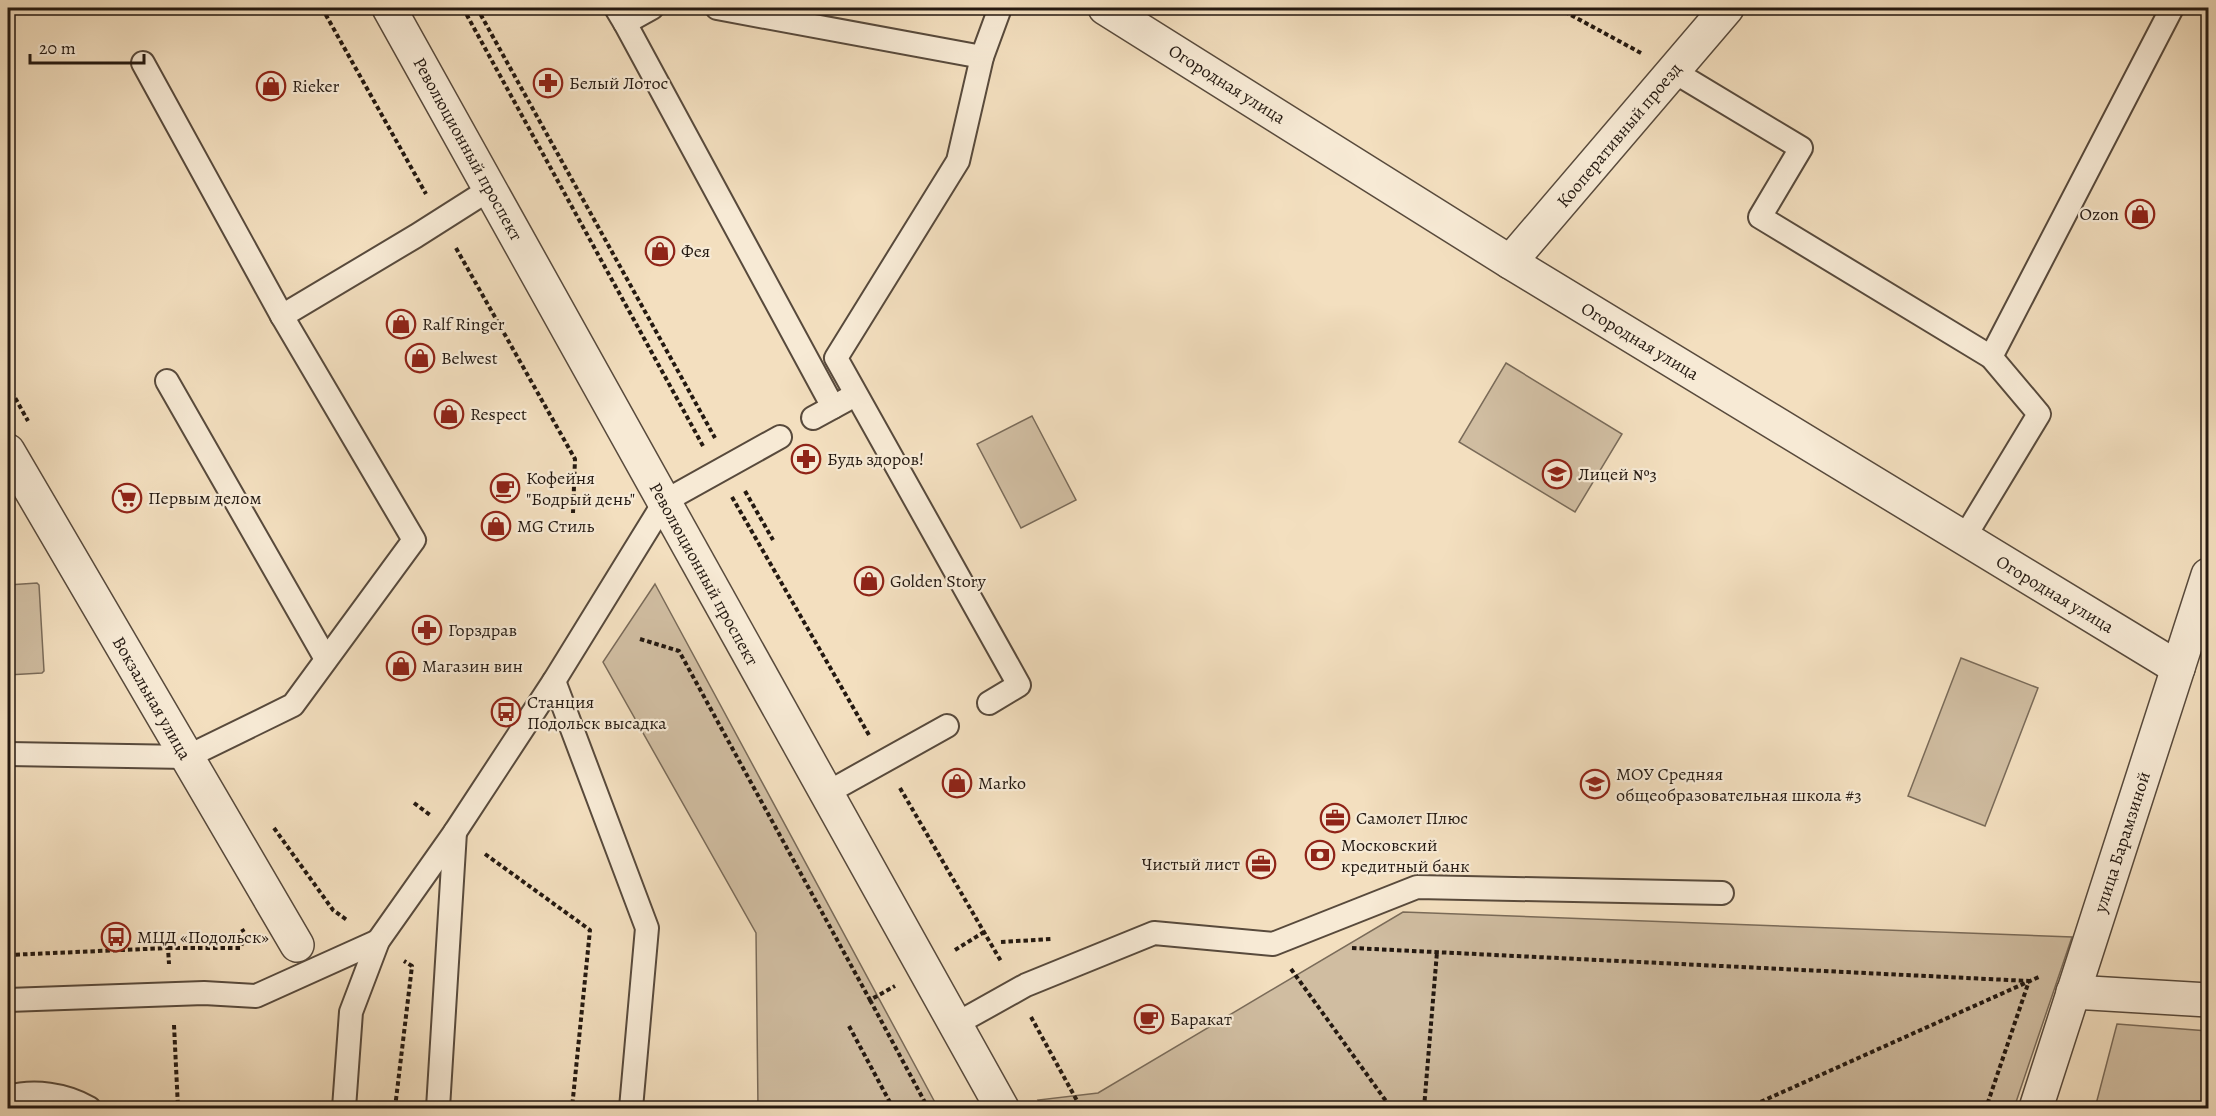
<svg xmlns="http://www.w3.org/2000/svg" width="2216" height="1116" font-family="Alegreya,serif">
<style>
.green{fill:#d0bda1;stroke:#7a6b59;stroke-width:1.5}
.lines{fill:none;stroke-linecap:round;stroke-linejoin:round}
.service-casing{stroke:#584a3c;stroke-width:26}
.minor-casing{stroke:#584a3c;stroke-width:36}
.tertiary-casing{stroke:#584a3c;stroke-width:36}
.path{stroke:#241911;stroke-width:4;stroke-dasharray:4.5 3;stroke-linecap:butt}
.service{stroke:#f7ead5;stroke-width:22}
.minor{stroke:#f7ead5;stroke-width:33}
.tertiary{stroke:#f7ead5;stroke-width:33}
.labels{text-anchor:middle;stroke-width:4.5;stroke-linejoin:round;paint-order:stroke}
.poi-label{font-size:18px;fill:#241911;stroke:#f7ead5;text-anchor:start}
.street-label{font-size:18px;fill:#241911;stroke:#f7ead5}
</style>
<rect width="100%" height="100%" fill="#f3dfbf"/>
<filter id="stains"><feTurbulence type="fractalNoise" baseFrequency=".00333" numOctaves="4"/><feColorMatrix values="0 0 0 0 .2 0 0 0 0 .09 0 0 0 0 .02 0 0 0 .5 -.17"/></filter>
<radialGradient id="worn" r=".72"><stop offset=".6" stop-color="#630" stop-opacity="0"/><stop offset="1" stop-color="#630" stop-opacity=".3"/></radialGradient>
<g class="green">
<polygon points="1506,363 1622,434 1575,512 1459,442"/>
<polygon points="1032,416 1076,500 1021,528 977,444"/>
<polygon points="37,583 39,585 44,671 42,673 8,675 8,585"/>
<polygon points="655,584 938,1108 758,1108 756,933 603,662"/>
<polygon points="1961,658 2038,688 1985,826 1908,796"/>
<polygon points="1403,912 2072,937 2014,1108 1043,1108 1038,1100 1098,1093"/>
<polygon points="2117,1024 2208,1031 2208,1108 2095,1108"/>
</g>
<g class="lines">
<g class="service-casing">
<g id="service">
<polyline points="616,8 625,23 652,8"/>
<polyline points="717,8 982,57"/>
<polyline points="625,23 833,407"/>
<polyline points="1673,71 1801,148 1760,217 1991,357 2039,414 1964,538"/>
<polyline points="282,316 416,236 490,189"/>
<polyline points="1991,357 2172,8"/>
<polyline points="167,381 326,659"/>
<polyline points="813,418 846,400"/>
<polyline points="554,681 647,928 631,1108"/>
<polyline points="989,703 1019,685 836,358 958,161 982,57 1000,8"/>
<polyline points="8,754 187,757 293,705 414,540 282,316 143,63"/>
<polyline points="825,794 947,726"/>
<polyline points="8,1000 204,993 256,996 378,941"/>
<polyline points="956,1024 1026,985 1154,933 1273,944 1417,887 1722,893"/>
<path d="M 8,1097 C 34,1090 65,1094 89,1108"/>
<polyline points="344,1108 351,1012 378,941 455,832 554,681 665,501 780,437"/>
<polyline points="438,1108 455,832"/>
</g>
</g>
<g class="minor-casing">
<g id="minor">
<polyline points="1105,8 1510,262 2178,668"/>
<polyline points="1510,262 1727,8"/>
<polyline points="8,451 297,945"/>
<polyline points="2073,992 2208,1000"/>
<polyline points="2036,1108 2208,575"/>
</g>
</g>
<g class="tertiary-casing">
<polyline id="tertiary" points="389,8 1002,1108"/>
</g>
<g class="path">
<polyline points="322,8 426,194"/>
<polyline points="463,8 703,446"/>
<polyline points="477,8 715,438"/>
<polyline points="1558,8 1641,53"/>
<polyline points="456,248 575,459 573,513"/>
<polyline points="8,385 28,421"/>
<polyline points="745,491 773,540"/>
<polyline points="732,497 869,735"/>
<polyline points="640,639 679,651 870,1000 895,986"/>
<polyline points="900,788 1002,963"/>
<polyline points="414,803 430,815"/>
<polyline points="274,828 333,910 347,920"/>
<polyline points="485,854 590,930 572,1108"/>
<polyline points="1001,942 1051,939"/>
<polyline points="168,948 240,948 246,936 242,929"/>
<polyline points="1352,948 2029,981 1986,1108"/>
<polyline points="955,950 984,932"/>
<polyline points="8,955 168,948 169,964"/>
<polyline points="1291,969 1391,1108"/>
<polyline points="870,1000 928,1108"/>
<polyline points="1031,1017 1081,1108"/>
<polyline points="174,1025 178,1108"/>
<polyline points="849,1026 893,1108"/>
<polyline points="395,1108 412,966 404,961"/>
<polyline points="1424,1108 1437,952"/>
<polyline points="1747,1108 2041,976"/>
</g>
<use href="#service" class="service"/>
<use href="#minor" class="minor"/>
<use href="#tertiary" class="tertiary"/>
</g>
<defs>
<g id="pharmacy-ring" transform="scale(1.5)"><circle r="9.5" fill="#f7ead5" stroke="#8f2418" stroke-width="1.5"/><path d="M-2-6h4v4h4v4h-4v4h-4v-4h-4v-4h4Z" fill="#8f2418"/></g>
<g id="shop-ring" transform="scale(1.5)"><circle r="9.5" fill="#f7ead5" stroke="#8f2418" stroke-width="1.5"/><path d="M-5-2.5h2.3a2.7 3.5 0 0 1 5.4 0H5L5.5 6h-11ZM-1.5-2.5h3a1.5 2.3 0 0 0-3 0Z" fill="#8f2418"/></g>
<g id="school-ring" transform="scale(1.5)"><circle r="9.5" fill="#f7ead5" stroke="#8f2418" stroke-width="1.5"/><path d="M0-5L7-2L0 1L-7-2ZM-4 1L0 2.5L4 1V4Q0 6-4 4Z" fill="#8f2418"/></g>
<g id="cafe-ring" transform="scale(1.5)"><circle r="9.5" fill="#f7ead5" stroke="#8f2418" stroke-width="1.5"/><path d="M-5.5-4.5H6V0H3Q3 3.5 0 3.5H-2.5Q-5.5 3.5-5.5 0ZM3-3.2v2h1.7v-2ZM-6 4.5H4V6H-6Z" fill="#8f2418"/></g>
<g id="supermarket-ring" transform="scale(1.5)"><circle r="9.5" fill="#f7ead5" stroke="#8f2418" stroke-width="1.5"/><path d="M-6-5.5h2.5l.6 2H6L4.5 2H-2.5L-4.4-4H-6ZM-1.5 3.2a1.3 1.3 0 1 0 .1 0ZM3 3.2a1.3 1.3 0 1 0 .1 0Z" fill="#8f2418"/></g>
<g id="bus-ring" transform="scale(1.5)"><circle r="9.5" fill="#f7ead5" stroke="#8f2418" stroke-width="1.5"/><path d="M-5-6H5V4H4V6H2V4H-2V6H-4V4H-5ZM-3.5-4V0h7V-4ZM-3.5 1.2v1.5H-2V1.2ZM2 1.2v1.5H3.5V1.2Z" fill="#8f2418"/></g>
<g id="office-ring" transform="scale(1.5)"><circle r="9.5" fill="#f7ead5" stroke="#8f2418" stroke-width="1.5"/><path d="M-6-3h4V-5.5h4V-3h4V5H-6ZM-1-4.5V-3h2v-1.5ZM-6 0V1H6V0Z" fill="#8f2418"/></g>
<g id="bank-ring" transform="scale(1.5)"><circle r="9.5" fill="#f7ead5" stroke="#8f2418" stroke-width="1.5"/><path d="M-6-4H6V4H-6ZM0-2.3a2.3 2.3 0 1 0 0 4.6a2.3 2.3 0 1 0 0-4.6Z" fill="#8f2418"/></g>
</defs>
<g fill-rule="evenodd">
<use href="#pharmacy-ring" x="548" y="83"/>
<use href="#shop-ring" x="271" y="86"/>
<use href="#shop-ring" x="2140" y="214"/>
<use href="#shop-ring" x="660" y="251"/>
<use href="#shop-ring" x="401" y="324"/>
<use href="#shop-ring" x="420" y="358"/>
<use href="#shop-ring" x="449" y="414"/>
<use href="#pharmacy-ring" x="806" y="459"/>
<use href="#school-ring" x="1557" y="474"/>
<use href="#cafe-ring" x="505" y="488"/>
<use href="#supermarket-ring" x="127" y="498"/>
<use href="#shop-ring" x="496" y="526"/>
<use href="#shop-ring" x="869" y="581"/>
<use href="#pharmacy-ring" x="427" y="630"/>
<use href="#shop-ring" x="401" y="666"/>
<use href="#bus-ring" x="506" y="712"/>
<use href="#shop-ring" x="957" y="783"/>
<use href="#school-ring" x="1595" y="784"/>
<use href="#office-ring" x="1335" y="818"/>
<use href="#bank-ring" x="1320" y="855"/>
<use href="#office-ring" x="1261" y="864"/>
<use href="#bus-ring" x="116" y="937"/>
<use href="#cafe-ring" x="1149" y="1019"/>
</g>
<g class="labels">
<g class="poi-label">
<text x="569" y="89">Белый Лотос</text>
<text x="292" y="92">Rieker</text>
<text x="2119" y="220" text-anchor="end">Ozon</text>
<text x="681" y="257">Фея</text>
<text x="422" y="330">Ralf Ringer</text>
<text x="441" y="364">Belwest</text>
<text x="470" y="420">Respect</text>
<text x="827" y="465">Будь здоров!</text>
<text x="1578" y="480">Лицей №3</text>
<text x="526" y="484">Кофейня<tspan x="526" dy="21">"Бодрый день"</tspan></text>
<text x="148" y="504">Первым делом</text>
<text x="517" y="532">MG Стиль</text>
<text x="890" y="587">Golden Story</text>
<text x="448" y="636">Горздрав</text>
<text x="422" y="672">Магазин вин</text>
<text x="527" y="708">Станция<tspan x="527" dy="21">Подольск высадка</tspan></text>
<text x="1616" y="780">МОУ Средняя<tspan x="1616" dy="21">общеобразовательная школа #3</tspan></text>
<text x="978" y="789">Marko</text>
<text x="1356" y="824">Самолет Плюс</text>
<text x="1341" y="851">Московский<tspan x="1341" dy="21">кредитный банк</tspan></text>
<text x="1240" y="870" text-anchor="end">Чистый лист</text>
<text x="137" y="943">МЦД «Подольск»</text>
<text x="1170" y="1025">Баракат</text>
</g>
<g class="street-label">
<text transform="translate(1227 84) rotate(32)" y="6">Огородная улица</text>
<text transform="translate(1619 135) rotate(-50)" y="6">Кооперативный проезд</text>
<text transform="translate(468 149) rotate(61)" y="6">Революционный проспект</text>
<text transform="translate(1640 341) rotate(31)" y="6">Огородная улица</text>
<text transform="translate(704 574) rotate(61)" y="6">Революционный проспект</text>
<text transform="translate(2055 594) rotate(31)" y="6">Огородная улица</text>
<text transform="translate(152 698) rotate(60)" y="6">Вокзальная улица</text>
<text transform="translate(2122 842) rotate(-72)" y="6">улица Барамзиной</text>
</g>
</g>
<rect width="2216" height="1116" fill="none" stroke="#f3dfbf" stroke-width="30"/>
<rect x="9" y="9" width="2198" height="1098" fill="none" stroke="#241911" stroke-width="3"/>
<rect x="15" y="15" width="2186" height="1086" fill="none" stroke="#241911" stroke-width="1.5"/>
<path d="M30 54v9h114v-9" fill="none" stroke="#241911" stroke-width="3"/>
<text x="39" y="54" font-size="18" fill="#241911" stroke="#f7ead5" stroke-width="4.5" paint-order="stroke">20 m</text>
<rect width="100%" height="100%" filter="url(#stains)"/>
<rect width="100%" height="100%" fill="url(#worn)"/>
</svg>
